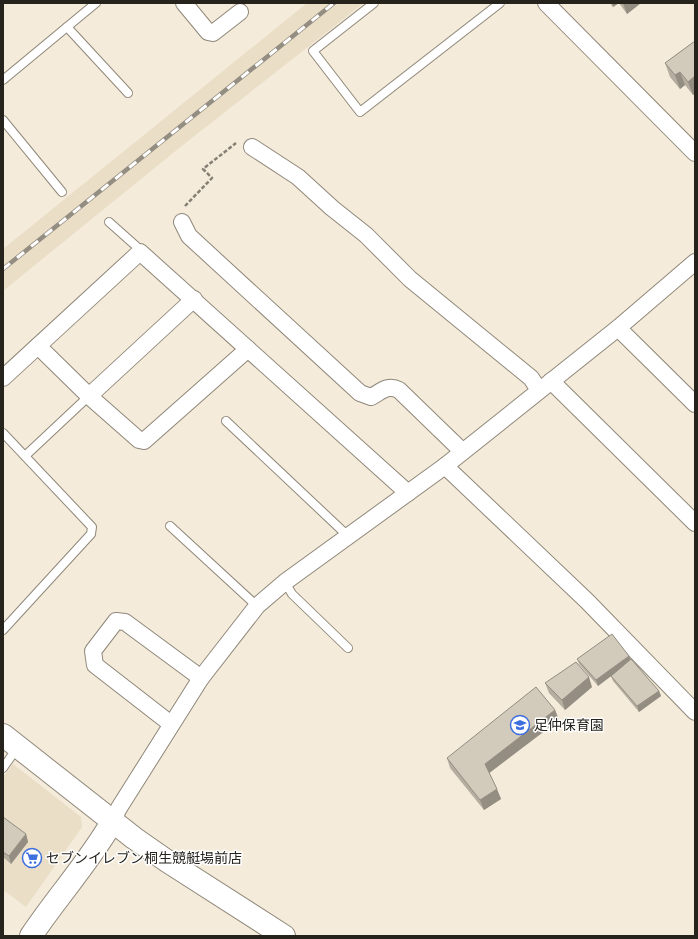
<svg xmlns="http://www.w3.org/2000/svg" width="698" height="939" font-family="Ubuntu,'Noto Sans JP',sans-serif">
<style>
.built{fill:#eadec7}
.lines{fill:none;stroke-linecap:round;stroke-linejoin:round}
.lane-casing{stroke:#8f8779;stroke-width:10}
.street-casing{stroke:#8f8779;stroke-width:18}
.secondary-casing{stroke:#8f8779;stroke-width:24}
.path{stroke:#857f74;stroke-width:2.5;stroke-dasharray:4 2;stroke-linecap:butt}
.lane{stroke:#fff;stroke-width:8}
.street{stroke:#fff;stroke-width:16}
.secondary{stroke:#fff;stroke-width:22}
.rail-casing{stroke:#938d82;stroke-width:4.5}
.rail{stroke:#fff;stroke-width:3;stroke-dasharray:9;stroke-linecap:butt}
.wall{fill:#b5aea0}
.shaded-wall{fill:#938d82}
.building{fill:#d2caba;stroke:#938d82}
.labels{text-anchor:middle;stroke-width:3;stroke-linejoin:round;paint-order:stroke}
.poi-label{font-size:14px;fill:#26231d;stroke:#fff;text-anchor:start}
</style>
<rect width="100%" height="100%" fill="#f4ebdb"/>
<g class="built">
<polygon points="307,3 364,3 183,145 3,291 3,249"/>
<polygon points="13,764 81,817 82,827 26,907 3,890 3,777"/>
</g>
<g class="lines">
<g class="lane-casing">
<g id="lane">
<polyline points="374,3 313,51 360,112 500,3"/>
<polyline points="67,27 128,93"/>
<polyline points="3,80 96,3"/>
<polyline points="3,120 62,192"/>
<polyline points="109,222 136,246 140,252"/>
<polyline points="226,421 349,537"/>
<polyline points="3,433 92,527 91,534 3,630"/>
<polyline points="25,456 89,396"/>
<polyline points="170,526 257,606"/>
<polyline points="285,582 292,594 348,648"/>
<polyline points="3,768 17,748"/>
</g>
</g>
<g class="street-casing">
<g id="street">
<polyline points="184,3 208,32 213,33 240,12"/>
<polyline points="546,3 695,153"/>
<polyline points="252,147 298,177 332,208 366,235 410,279 531,378 539,390"/>
<path d="M 182,222 L 189,236 L 360,393 L 371,397 C 381,392 387,384 399,390 L 462,451"/>
<polyline points="618,328 695,404"/>
<polyline points="38,346 89,396 139,440 144,441 248,349"/>
<polyline points="3,378 140,252 408,493"/>
<polyline points="551,381 695,523"/>
<polyline points="89,396 194,299"/>
<polyline points="445,466 587,601 695,712"/>
<polyline points="171,724 95,665 93,651 116,621 125,622 201,678"/>
<polyline points="112,822 119,808 201,678 257,606 285,582 445,466 618,328 695,262"/>
</g>
</g>
<g class="secondary-casing">
<g id="secondary">
<polyline points="3,735 134,838 167,861 284,936"/>
<path d="M 31,936 C 57,897 89,862 112,822"/>
</g>
</g>
<polyline class="path" points="185,206 212,178 203,169 236,143"/>
<use href="#lane" class="lane"/>
<use href="#street" class="street"/>
<use href="#secondary" class="secondary"/>
<g class="rail-casing">
<polyline id="rail" points="3,269 334,3"/>
</g>
<use href="#rail" class="rail"/>
</g>
<g class="wall">
<polygon points="610,3 641,3 627,14 619,3 613,7"/>
<polygon points="695,41 693,95 685,85 680,89 670,77 665,63"/>
<polygon points="577,659 630,660 659,691 661,696 639,712 613,681 611,676 598,686 579,664"/>
<polygon points="545,683 592,687 565,710 549,693"/>
<polygon points="555,710 559,720 489,773 501,799 484,810 450,768 447,758"/>
<polygon points="3,817 26,834 28,842 11,864 3,857"/>
</g>
<g class="shaded-wall">
<polygon points="612,3 619,3 613,7"/>
<polygon points="623,3 641,3 627,14"/>
<polygon points="680,72 685,85 680,89 675,75"/>
<polygon points="695,76 695,94 693,95 688,82"/>
<polygon points="629,656 631,661 598,686 596,680"/>
<polygon points="589,677 592,687 565,710 562,700"/>
<polygon points="659,691 661,696 639,712 637,706"/>
<polygon points="555,710 559,720 488,774 485,764"/>
<polygon points="497,789 501,799 484,810 480,800"/>
<polygon points="26,834 28,842 11,864 9,856"/>
</g>
<g class="building">
<polygon points="695,41 695,76 688,82 680,72 675,75 665,63"/>
<polygon points="612,634 629,656 596,680 577,659"/>
<polygon points="631,659 659,691 637,706 611,676"/>
<polygon points="576,662 589,677 562,700 545,683"/>
<polygon points="536,687 555,710 485,764 497,789 480,800 447,758"/>
<polygon points="3,817 26,834 9,856 3,852"/>
</g>
<defs>
<g id="school-ring" transform="scale(1)"><circle r="9.5" fill="#fff" stroke="#3d6fdf" stroke-width="1.5"/><path d="M0-5L7-2L0 1L-7-2ZM-4 1L0 2.5L4 1V4Q0 6-4 4Z" fill="#3d6fdf"/></g>
<g id="supermarket-ring" transform="scale(1)"><circle r="9.5" fill="#fff" stroke="#3d6fdf" stroke-width="1.5"/><path d="M-6-5.5h2.5l.6 2H6L4.5 2H-2.5L-4.4-4H-6ZM-1.5 3.2a1.3 1.3 0 1 0 .1 0ZM3 3.2a1.3 1.3 0 1 0 .1 0Z" fill="#3d6fdf"/></g>
</defs>
<g fill-rule="evenodd">
<use href="#school-ring" x="520" y="725"/>
<use href="#supermarket-ring" x="32" y="858"/>
</g>
<g class="labels">
<g class="poi-label">
<text x="534" y="730">足仲保育園</text>
<text x="46" y="863">セブンイレブン桐生競艇場前店</text>
</g>
</g>
<rect width="698" height="939" fill="none" stroke="#26231d" stroke-width="8"/>
</svg>
